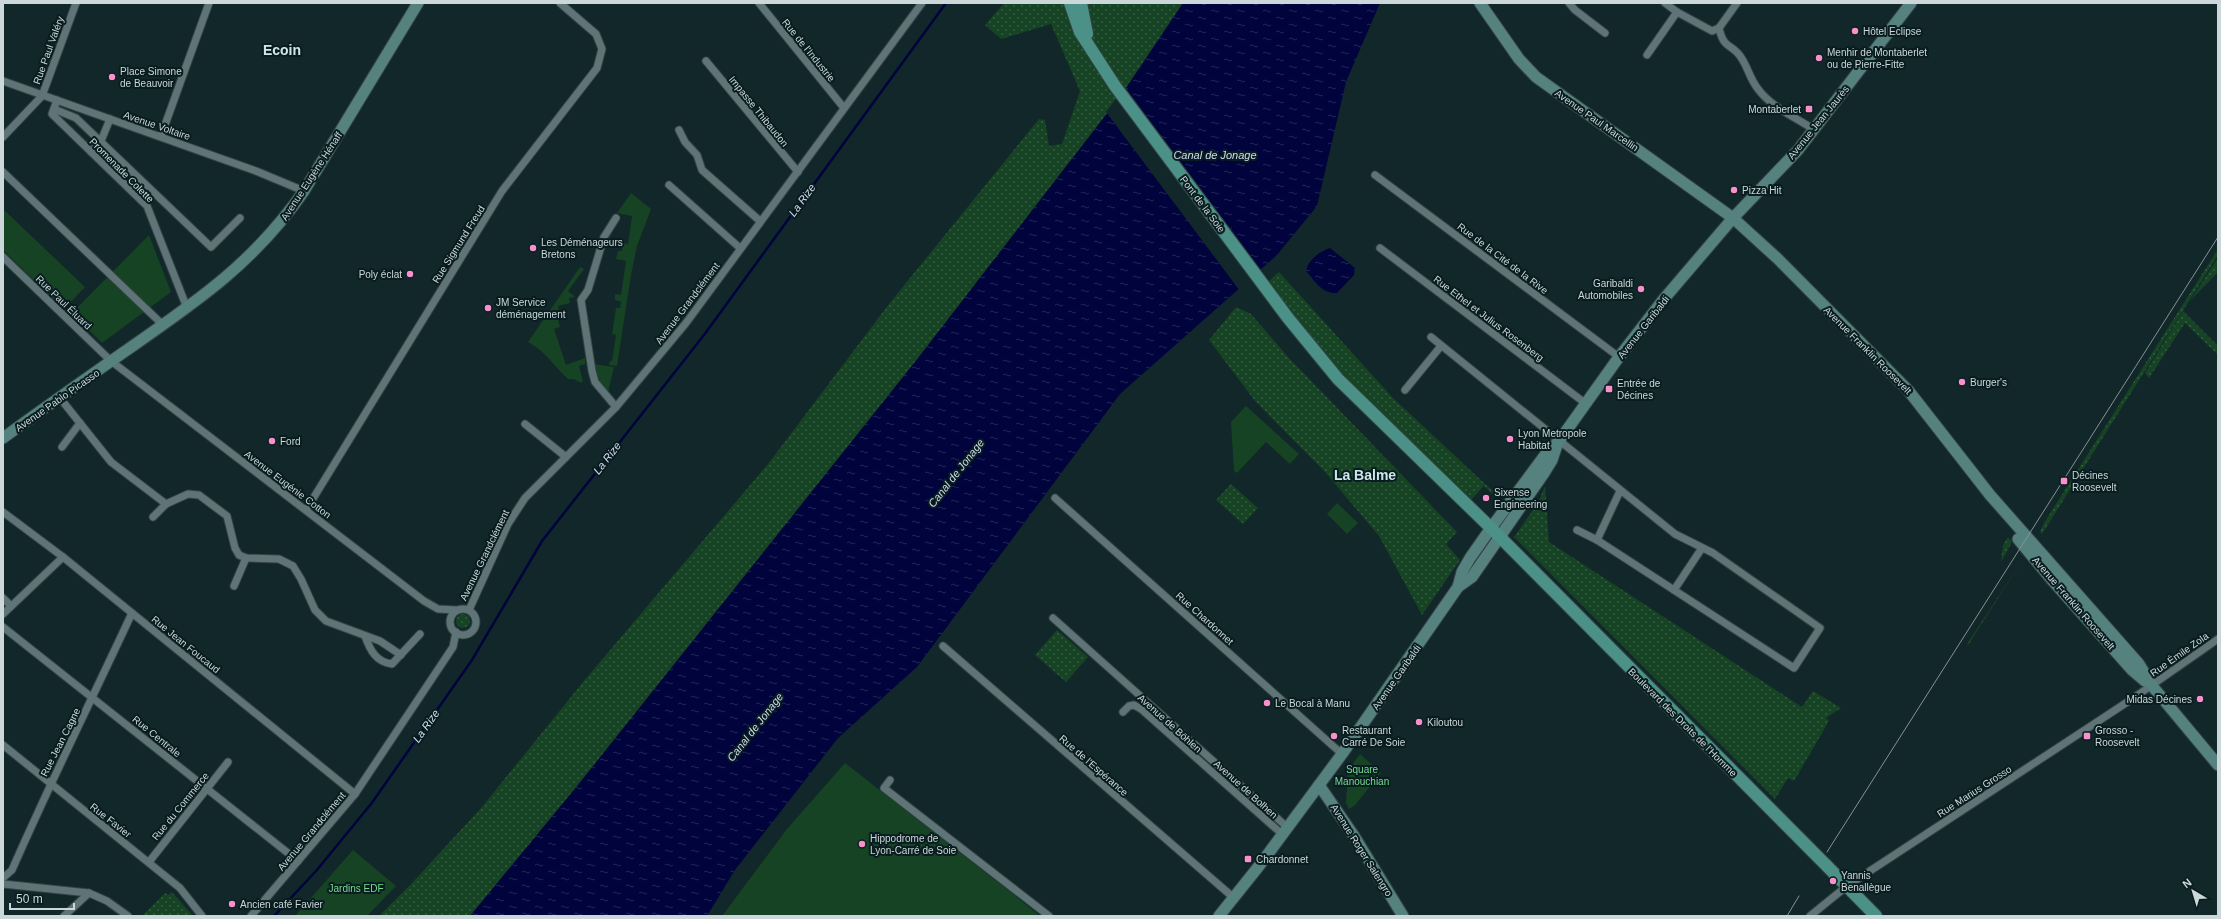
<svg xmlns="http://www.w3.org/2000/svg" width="2221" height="919" font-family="Arial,sans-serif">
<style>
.grass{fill:url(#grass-dots)}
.garden{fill:#154323}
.water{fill:url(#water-ripples)}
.pier{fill:#122729}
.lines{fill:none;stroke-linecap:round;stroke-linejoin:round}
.stream{stroke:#00033c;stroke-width:2.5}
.street-casing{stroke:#354345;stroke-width:9}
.secondary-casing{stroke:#354345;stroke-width:13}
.primary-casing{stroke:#354345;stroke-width:14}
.street{stroke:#5e7477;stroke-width:7}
.secondary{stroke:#55827f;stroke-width:11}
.primary{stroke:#4b9187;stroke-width:12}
.tram{stroke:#849395;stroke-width:1}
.primary-bridge-casing{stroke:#354345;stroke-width:14;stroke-linecap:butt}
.primary-bridge{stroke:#4b9187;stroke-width:12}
.poi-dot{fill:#f890cc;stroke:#091d20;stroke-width:1.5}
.labels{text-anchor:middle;stroke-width:4;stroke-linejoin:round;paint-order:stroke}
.poi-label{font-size:10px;fill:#cbd7d8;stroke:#091d20;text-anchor:start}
.street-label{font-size:10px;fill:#cbd7d8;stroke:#091d20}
.park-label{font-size:10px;fill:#78da91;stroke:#091d20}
.water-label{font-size:11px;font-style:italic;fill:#d2ddef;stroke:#091d20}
.district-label{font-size:14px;font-weight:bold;fill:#cde6ea;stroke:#091d20}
</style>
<defs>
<pattern id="grass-dots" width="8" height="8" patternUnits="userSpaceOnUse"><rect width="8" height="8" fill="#154323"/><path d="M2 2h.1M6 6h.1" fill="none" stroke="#365d42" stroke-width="1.8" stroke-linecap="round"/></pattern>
<pattern id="water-ripples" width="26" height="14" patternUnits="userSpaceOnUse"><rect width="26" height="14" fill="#00033c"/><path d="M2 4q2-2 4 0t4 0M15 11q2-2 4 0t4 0" fill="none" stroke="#242757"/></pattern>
</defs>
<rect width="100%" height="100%" fill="#122729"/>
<g class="grass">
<polygon points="1004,3 1183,3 1122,94 915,362 578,785 470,916 379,916 412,883 482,807 583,682 768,464 889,304 1039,119 1045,120 1049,146 1062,144 1080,91 1051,24 1001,39 985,25"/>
<polygon points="2218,249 2218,255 2042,534 2040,532 2044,523"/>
<polygon points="2218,258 2218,272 2190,301"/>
<polygon points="1279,272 1393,398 1499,497 1498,499 1484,486 1469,502 1323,354 1276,295 1278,293 1269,281"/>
<polygon points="1236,307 1251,314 1288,357 1457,532 1446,544 1460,560 1422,615 1379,536 1325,472 1255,401 1209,340"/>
<polygon points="2183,311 2218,346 2218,355 2185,323 2149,378 2145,373"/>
<polygon points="1231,484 1258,508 1243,524 1216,500"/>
<polygon points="1545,486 1549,542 1802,707 1813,691 1841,708 1826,718 1829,721 1794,781 1788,778 1775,799 1514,537 1538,503"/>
<polygon points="2008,537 2012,542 2001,562 2003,545"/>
<polygon points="2022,561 1968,645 1967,644"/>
<circle cx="463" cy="621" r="7"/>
<polygon points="1057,630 1088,657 1066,682 1035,655"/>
<polygon points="172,892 193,916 142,916 165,893 168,895"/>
</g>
<g class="garden">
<polygon points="631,193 651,209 637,246 631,275 617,366 609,365 610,361 612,361 616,335 612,334 616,308 620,308 621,302 615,300 615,294 621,295 626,261 616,259 618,251 622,251 623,243 628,244 632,216 617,213"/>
<polygon points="3,209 85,287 64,309 3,250"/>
<polygon points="149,235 171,292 102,343 72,313"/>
<path d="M 580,267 L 584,269 L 568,291 L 575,297 L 569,298 L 570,303 L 558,306 L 561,318 L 558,319 L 560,327 L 554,329 L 566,365 L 585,358 L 585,364 L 579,366 L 583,381 L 581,383 L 574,379 L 568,379 C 554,366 545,351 528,342 Z"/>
<polygon points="594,364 614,367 608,392 598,380"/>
<polygon points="1246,406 1299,454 1290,464 1266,442 1237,473 1234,471 1231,422"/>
<polygon points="1337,503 1358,523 1347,534 1327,514"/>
<polygon points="1360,754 1381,773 1355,805 1349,809 1346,803 1348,770"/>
<polygon points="845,763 1014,895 1040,916 722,916 787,829"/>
<polygon points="353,850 396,886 367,916 295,916"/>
</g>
<g class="water">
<polygon points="1183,3 1380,3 1346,82 1317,206 1277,255 1120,394 917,667 838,738 735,870 707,916 470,916 578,785 915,362 1122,94"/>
<path d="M 1330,248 L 1355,268 L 1354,275 L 1337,293 C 1322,294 1315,281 1306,271 C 1308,260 1320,251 1330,248 Z"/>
</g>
<polygon class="pier" points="1125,87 1262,271 1240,291 1106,112"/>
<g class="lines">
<polyline class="stream" points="274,916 316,871 371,804 472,660 542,541 704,335 946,3"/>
<g class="street-casing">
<g id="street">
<polyline points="759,3 844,108"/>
<polyline points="1569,3 1575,10 1605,33"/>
<polyline points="1665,3 1677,12 1712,31 1719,28 1737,3"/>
<path d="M 1719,28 C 1724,51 1733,43 1742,59 C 1748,68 1750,79 1758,89 C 1771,107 1795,117 1813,129"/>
<polyline points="1647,55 1677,12"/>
<polyline points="706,61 798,172"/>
<polyline points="3,81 256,171 304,191"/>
<polyline points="57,100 52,114 147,206 187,308"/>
<polyline points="54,109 76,118 211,247 240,218"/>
<polyline points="679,130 685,142 697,155 702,170 760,221"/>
<polyline points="161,136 209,3"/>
<polyline points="3,137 42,96 76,3"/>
<polyline points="91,152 101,141 110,119"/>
<polyline points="3,172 163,325"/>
<polyline points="1375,175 1619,357"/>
<polyline points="135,177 146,204"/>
<polyline points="669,185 740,248"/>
<polyline points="1380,248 1585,403"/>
<polyline points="3,257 111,361 424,601 438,609 457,610"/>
<polyline points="1431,337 1675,534 1713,553 1820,628 1794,668 1597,540 1620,491"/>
<polyline points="1405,390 1441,346"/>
<polyline points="60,398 111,462 166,504 188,494 199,495 227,516 235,548 239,555 246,558 279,559 293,566 301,579 315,610 326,621 380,641 401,655"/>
<polyline points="616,407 595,382 592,371 581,300 588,290 604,237 616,218"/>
<polyline points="525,424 566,457"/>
<polyline points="62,447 80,423"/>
<polyline points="1055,498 1342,754"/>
<polyline points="306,510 502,191 597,68 602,49 596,34 560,3"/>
<polyline points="3,512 63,557 355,794"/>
<polyline points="153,517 166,504"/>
<polyline points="1577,530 1597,540"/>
<polyline points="234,586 246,558"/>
<polyline points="1674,590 1702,548"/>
<polyline points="3,598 11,606"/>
<circle cx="463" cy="622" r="13"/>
<polyline points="469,610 508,524 525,498 616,407 686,323 922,3"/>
<polyline points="3,614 63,557"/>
<polyline points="1053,618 1287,827"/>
<polyline points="3,627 298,861"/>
<path d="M 365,636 C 370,650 376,662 392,664 L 420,634"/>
<polyline points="943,646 1234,898"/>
<polyline points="1123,712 1129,706 1134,705 1141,709 1282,834"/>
<polyline points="3,745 180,888 202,916"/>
<polyline points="890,780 884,788 1049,916"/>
<polyline points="149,862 228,762"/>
<path d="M 3,878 L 12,870 C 50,783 92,699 132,613"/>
<polyline points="3,884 89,893 107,901 128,916"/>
<polyline points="64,916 89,893"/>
<polyline points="251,916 355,794 453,647 456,632"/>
<polyline points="1810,916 1847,886 2132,699 2218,639"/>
</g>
</g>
<g class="secondary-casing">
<g id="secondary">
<polyline points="1480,3 1519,59 1536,77 1733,218 1778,259 1908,390 1990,495 2139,664 2153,687 2218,765"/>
<path d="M 3,438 C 43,409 84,380 124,352 C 196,302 253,264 304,191 L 418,3"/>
<polyline points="2018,539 2052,580 2132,670 2145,681"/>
<polyline points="1458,587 1462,572 1470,558 1491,528 1545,455 1559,441 1619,357 1663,300 1733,218 1798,150 1911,3"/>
<polyline points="1319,785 1354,836 1403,916"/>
<polyline points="1219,916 1259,866 1342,754 1458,587 1472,577 1544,473 1552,460 1557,445"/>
</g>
</g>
<g class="primary-casing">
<g id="primary">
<polyline points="1070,3 1080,32 1115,86 1288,318 1338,379 1491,528 1819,858"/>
<polyline points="1081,3 1087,34"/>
<polyline points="1826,865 1876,916"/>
</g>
</g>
<use href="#street" class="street"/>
<use href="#secondary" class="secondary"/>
<use href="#primary" class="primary"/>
<g class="tram">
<polyline points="1827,852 2218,237"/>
<polyline points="1787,916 1799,896"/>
</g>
<g class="primary-bridge-casing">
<polyline id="primary-bridge" points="1819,858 1826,865"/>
</g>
<use href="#primary-bridge" class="primary-bridge"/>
</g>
<g class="poi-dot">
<circle cx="1855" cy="31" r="4"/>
<circle cx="1819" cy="58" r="4"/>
<circle cx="112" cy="77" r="4"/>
<rect x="1805" y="105" width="8" height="8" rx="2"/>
<circle cx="1734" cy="190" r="4"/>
<circle cx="533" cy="248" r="4"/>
<circle cx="410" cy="274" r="4"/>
<circle cx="1641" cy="289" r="4"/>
<circle cx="488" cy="308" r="4"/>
<circle cx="1962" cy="382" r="4"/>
<rect x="1605" y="385" width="8" height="8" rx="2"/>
<circle cx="1510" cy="439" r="4"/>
<circle cx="272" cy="441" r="4"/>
<rect x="2060" y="477" width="8" height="8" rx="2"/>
<circle cx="1486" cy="498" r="4"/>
<circle cx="2200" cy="699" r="4"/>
<circle cx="1267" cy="703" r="4"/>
<circle cx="1419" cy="722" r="4"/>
<circle cx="1334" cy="736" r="4"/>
<rect x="2083" y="732" width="8" height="8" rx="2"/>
<circle cx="862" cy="844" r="4"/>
<rect x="1244" y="855" width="8" height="8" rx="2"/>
<circle cx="1833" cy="881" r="4"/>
<circle cx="232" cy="904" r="4"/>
</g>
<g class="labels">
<g class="poi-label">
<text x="1863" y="35">Hôtel Eclipse</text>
<text x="1827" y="56">Menhir de Montaberlet<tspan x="1827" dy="12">ou de Pierre-Fitte</tspan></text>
<text x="120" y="75">Place Simone<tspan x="120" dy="12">de Beauvoir</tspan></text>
<text x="1801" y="113" text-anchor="end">Montaberlet</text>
<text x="1742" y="194">Pizza Hit</text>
<text x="541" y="246">Les Déménageurs<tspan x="541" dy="12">Bretons</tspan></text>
<text x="402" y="278" text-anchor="end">Poly éclat</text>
<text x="1633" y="287" text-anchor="end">Garibaldi<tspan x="1633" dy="12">Automobiles</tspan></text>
<text x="496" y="306">JM Service<tspan x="496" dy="12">déménagement</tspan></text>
<text x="1970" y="386">Burger's</text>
<text x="1617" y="387">Entrée de<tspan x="1617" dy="12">Décines</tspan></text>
<text x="1518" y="437">Lyon Metropole<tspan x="1518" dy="12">Habitat</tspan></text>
<text x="280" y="445">Ford</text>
<text x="2072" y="479">Décines<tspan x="2072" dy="12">Roosevelt</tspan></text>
<text x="1494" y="496">Sixense<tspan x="1494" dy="12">Engineering</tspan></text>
<text x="2192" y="703" text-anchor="end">Midas Décines</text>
<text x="1275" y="707">Le Bocal à Manu</text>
<text x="1427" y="726">Kiloutou</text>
<text x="1342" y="734">Restaurant<tspan x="1342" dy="12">Carré De Soie</tspan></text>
<text x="2095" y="734">Grosso -<tspan x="2095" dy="12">Roosevelt</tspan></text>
<text x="870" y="842">Hippodrome de<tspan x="870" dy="12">Lyon-Carré de Soie</tspan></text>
<text x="1256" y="863">Chardonnet</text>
<text x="1841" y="879">Yannis<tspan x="1841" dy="12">Benallègue</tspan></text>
<text x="240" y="908">Ancien café Favier</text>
</g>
<g class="street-label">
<text transform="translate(48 50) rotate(-70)" y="4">Rue Paul Valéry</text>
<text transform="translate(809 50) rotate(51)" y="4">Rue de l'Industrie</text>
<text transform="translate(759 111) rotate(51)" y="4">Impasse Thibaudon</text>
<text transform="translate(1597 120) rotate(35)" y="4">Avenue Paul Marcellin</text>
<text transform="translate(1818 122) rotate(-51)" y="4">Avenue Jean Jaurès</text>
<text transform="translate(157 125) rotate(19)" y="4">Avenue Voltaire</text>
<text transform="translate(122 170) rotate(45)" y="4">Promenade Colette</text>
<text transform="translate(311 176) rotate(-57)" y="4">Avenue Eugène Hénaff</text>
<text transform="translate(1203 204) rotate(53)" y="4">Pont de la Soie</text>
<text transform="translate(458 244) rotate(-58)" y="4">Rue Sigmund Freud</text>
<text transform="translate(1503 258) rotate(37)" y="4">Rue de la Cité de la Rive</text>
<text transform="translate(64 302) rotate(44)" y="4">Rue Paul Éluard</text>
<text transform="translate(687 303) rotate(-53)" y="4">Avenue Grandclément</text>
<text transform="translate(1489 318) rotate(37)" y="4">Rue Ethel et Julius Rosenberg</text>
<text transform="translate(1643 327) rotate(-52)" y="4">Avenue Garibaldi</text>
<text transform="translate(1868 350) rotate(45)" y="4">Avenue Franklin Roosevelt</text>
<text transform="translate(57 400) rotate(-35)" y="4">Avenue Pablo Picasso</text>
<text transform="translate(288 484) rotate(37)" y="4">Avenue Eugénie Cotton</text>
<text transform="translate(484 555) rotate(-64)" y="4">Avenue Grandclément</text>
<text transform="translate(2074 603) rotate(49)" y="4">Avenue Franklin Roosevelt</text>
<text transform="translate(1205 618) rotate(42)" y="4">Rue Chardonnet</text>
<text transform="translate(186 644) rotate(39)" y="4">Rue Jean Foucaud</text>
<text transform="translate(2179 654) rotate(-35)" y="4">Rue Émile Zola</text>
<text transform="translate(1396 677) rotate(-55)" y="4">Avenue Garibaldi</text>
<text transform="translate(1683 722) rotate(45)" y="4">Boulevard des Droits de l'Homme</text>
<text transform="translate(1170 723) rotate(42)" y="4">Avenue de Böhlen</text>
<text transform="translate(157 736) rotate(39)" y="4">Rue Centrale</text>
<text transform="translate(60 742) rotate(-63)" y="4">Rue Jean Cagne</text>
<text transform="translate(1094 765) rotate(41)" y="4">Rue de l'Espérance</text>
<text transform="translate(1246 789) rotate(42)" y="4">Avenue de Bolhen</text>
<text transform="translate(1974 791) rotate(-33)" y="4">Rue Marius Grosso</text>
<text transform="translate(180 806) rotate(-51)" y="4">Rue du Commerce</text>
<text transform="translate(111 820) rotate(38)" y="4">Rue Favier</text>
<text transform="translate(311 831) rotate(-50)" y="4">Avenue Grandclément</text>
<text transform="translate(1362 850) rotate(58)" y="4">Avenue Roger Salengro</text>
</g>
<g class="park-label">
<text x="1362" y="773">Square<tspan x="1362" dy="12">Manouchian</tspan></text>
<text x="356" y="892">Jardins EDF</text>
</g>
<g class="water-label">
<text x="1215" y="159">Canal de Jonage</text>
<text transform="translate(802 200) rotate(-54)" y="4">La Rize</text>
<text transform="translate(607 458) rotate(-52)" y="4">La Rize</text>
<text transform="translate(956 473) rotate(-52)" y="4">Canal de Jonage</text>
<text transform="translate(426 726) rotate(-55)" y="4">La Rize</text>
<text transform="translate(755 727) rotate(-52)" y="4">Canal de Jonage</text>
</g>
<g class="district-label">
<text x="282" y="55">Ecoin</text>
<text x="1365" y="480">La Balme</text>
</g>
</g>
<rect width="2221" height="919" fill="none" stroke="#cbd7d8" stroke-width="8"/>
<g transform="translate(2193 891) rotate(322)" stroke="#091d20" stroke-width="3" paint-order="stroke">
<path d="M0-3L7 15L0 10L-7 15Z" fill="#cbd7d8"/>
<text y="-6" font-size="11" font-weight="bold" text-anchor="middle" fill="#cbd7d8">N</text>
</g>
<path d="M10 903v6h64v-6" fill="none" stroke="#cbd7d8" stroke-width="2"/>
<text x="16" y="903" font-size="12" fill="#cbd7d8" stroke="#091d20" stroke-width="3" paint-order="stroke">50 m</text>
</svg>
